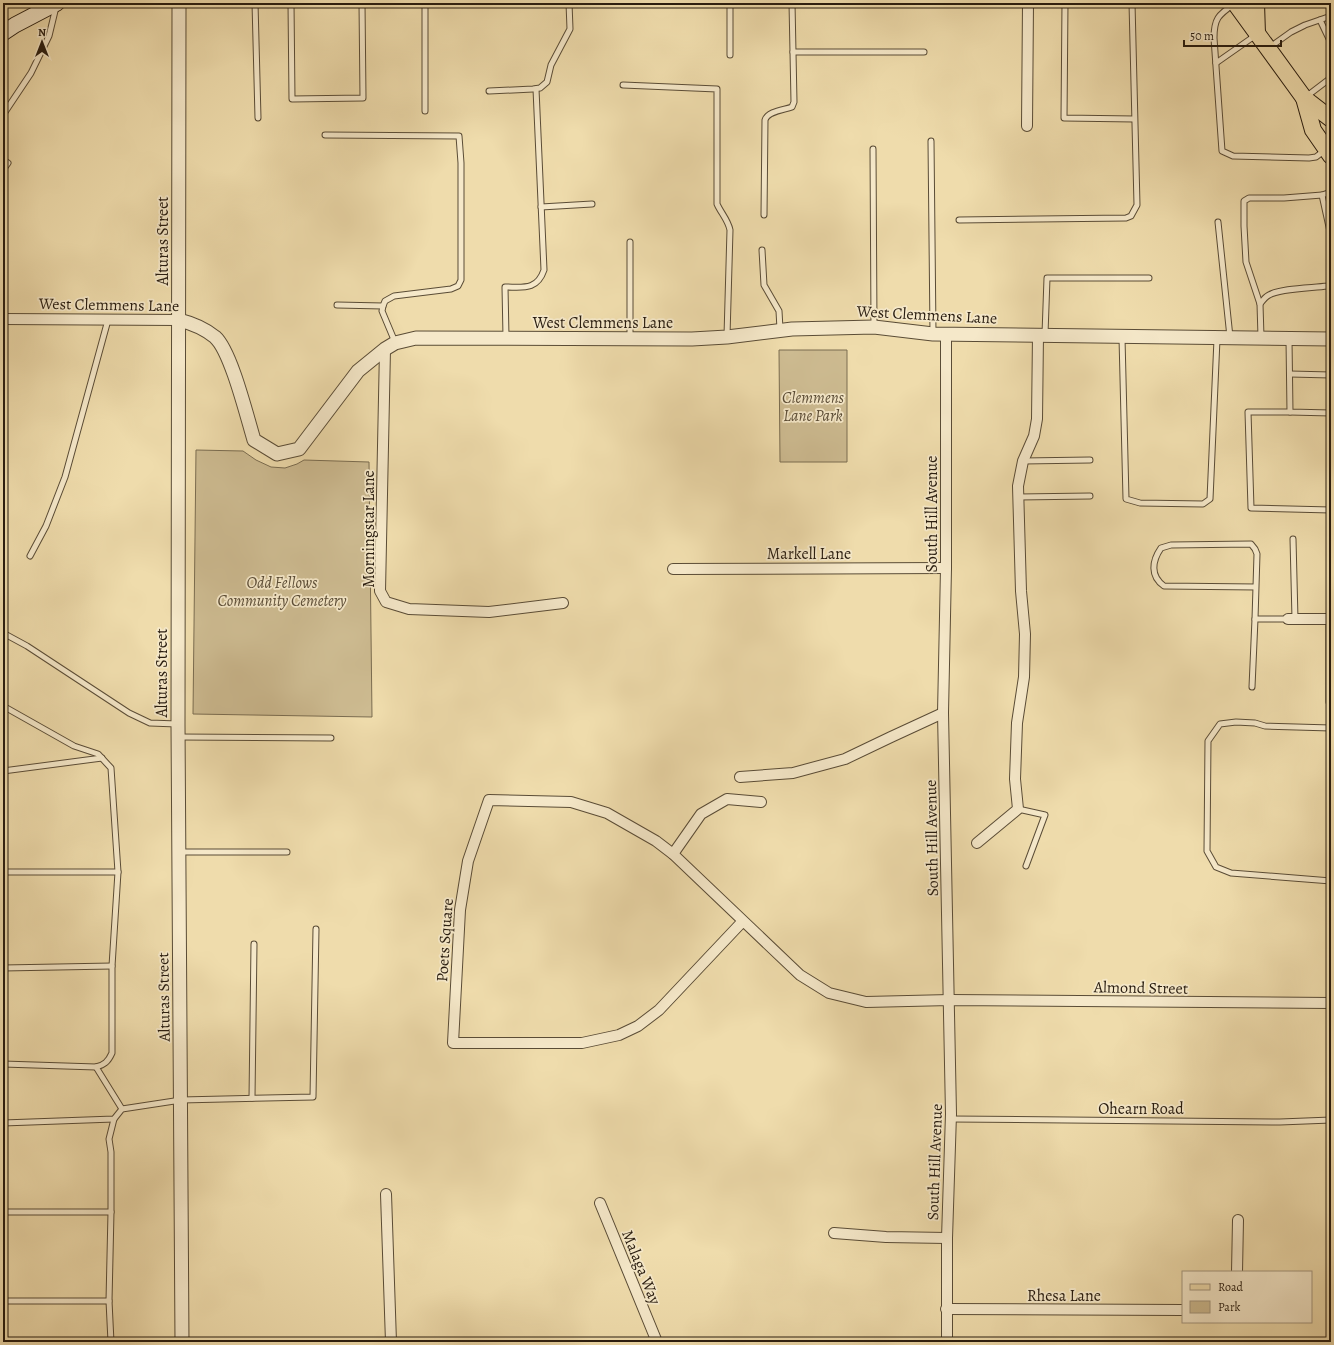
<svg xmlns="http://www.w3.org/2000/svg" width="1334" height="1345" font-family="Alegreya,serif">
<style>
.green{fill:#cdbb91;stroke:#7a6c50}
.lines{fill:none;stroke-linecap:round;stroke-linejoin:round}
.service-casing{stroke:#5a4c36;stroke-width:7}
.minor-casing{stroke:#5a4c36;stroke-width:12}
.tertiary-casing{stroke:#5a4c36;stroke-width:15}
.secondary-casing{stroke:#281c0f;stroke-width:17}
.primary-casing{stroke:#281c0f;stroke-width:18}
.service{stroke:#f5e8c9;stroke-width:5}
.minor{stroke:#f5e8c9;stroke-width:10}
.tertiary{stroke:#f5e8c9;stroke-width:13}
.secondary{stroke:#f5e8c9;stroke-width:15}
.primary{stroke:#efdcac;stroke-width:16}
.labels{text-anchor:middle;stroke-width:3.5;stroke-linejoin:round;paint-order:stroke}
.street-label{font-size:16px;fill:#281c0f;stroke:#f5e8c9}
.park-label{font-size:16px;font-style:italic;fill:#5a4c36;stroke:#f5e8c9}
</style>
<rect width="100%" height="100%" fill="#efdcac"/>
<filter id="stains"><feTurbulence type="fractalNoise" baseFrequency=".005" numOctaves="4"/><feColorMatrix values="0 0 0 0 .2 0 0 0 0 .09 0 0 0 0 .02 0 0 0 .5 -.17"/></filter>
<radialGradient id="worn" r=".72"><stop offset=".6" stop-color="#630" stop-opacity="0"/><stop offset="1" stop-color="#630" stop-opacity=".3"/></radialGradient>
<g class="green">
<polygon points="779,350 847,350 847,462 780,462"/>
<polygon points="196,450 243,451 256,460 271,467 285,468 297,464 304,460 369,462 372,717 193,714"/>
</g>
<g class="lines">
<g class="service-casing">
<g id="service">
<polyline points="255,3 258,118"/>
<polyline points="291,3 292,99 363,98 362,3"/>
<polyline points="730,3 730,55"/>
<polyline points="1065,3 1064,118 1134,119"/>
<path d="M 1234,4 C 1218,15 1214,19 1214,38 L 1222,151 L 1233,156 L 1309,158 L 1316,157 L 1325,150"/>
<polyline points="1320,20 1331,43"/>
<polyline points="1270,47 1291,32 1305,25 1331,16"/>
<polyline points="793,52 924,52"/>
<polyline points="1216,63 1256,35"/>
<path d="M 623,85 L 717,89 L 717,204 C 721,213 728,220 730,230 L 727,336"/>
<polyline points="489,91 533,89 540,88 547,82 551,65 570,29 569,3"/>
<polyline points="1307,96 1328,80 1331,79"/>
<polyline points="425,111 425,3"/>
<polyline points="3,115 31,73 49,36 56,7"/>
<polyline points="325,135 459,136 461,163 461,280 458,286 451,289 394,296 385,301 383,306 382,311 395,342"/>
<polyline points="931,141 933,333"/>
<polyline points="873,149 874,326"/>
<polyline points="3,160 8,163 3,170"/>
<polyline points="1322,195 1331,192"/>
<polyline points="541,207 592,204"/>
<path d="M 764,215 L 765,120 C 768,111 784,110 792,107 L 794,102 L 792,3"/>
<polyline points="959,220 1126,218 1131,216 1137,205 1132,3"/>
<polyline points="1218,222 1230,337"/>
<polyline points="630,242 630,338"/>
<polyline points="762,250 764,285 779,311 780,329"/>
<polyline points="1260,304 1246,262 1244,226 1244,201 1249,198 1284,198 1322,195 1331,236"/>
<polyline points="337,305 383,306"/>
<polyline points="1045,334 1047,278 1149,278"/>
<path d="M 506,337 L 505,287 C 522,287 537,291 544,270 L 536,89"/>
<path d="M 1261,337 L 1260,304 C 1263,300 1265,297 1269,295 C 1281,288 1313,288 1327,286 L 1331,283"/>
<polyline points="1122,338 1126,499 1140,503 1203,504 1210,499 1217,339"/>
<polyline points="1289,340 1290,412 1331,413"/>
<polyline points="1290,374 1331,375"/>
<polyline points="1290,412 1248,412 1251,508 1331,510"/>
<polyline points="1023,461 1090,460"/>
<polyline points="1019,497 1090,496"/>
<polyline points="1293,539 1295,619"/>
<polyline points="30,556 46,526 65,477 108,320"/>
<path d="M 1255,619 L 1257,554 L 1255,549 L 1251,544 L 1171,545 L 1161,548 C 1152,561 1150,576 1164,586 L 1256,587"/>
<polyline points="3,633 27,646 129,713 150,723 177,724"/>
<polyline points="1252,687 1255,619 1288,619"/>
<polyline points="1329,702 1329,619"/>
<path d="M 3,706 L 74,746 L 98,754 L 111,768 L 118,872 L 112,966 L 112,1053 C 108,1062 104,1065 96,1067 L 3,1064"/>
<polyline points="1331,728 1265,726 1255,723 1236,722 1220,724 1208,741 1207,851 1216,867 1231,873 1331,881"/>
<polyline points="180,737 331,738"/>
<polyline points="3,771 102,758"/>
<polyline points="1018,809 1045,815 1026,866"/>
<polyline points="180,852 287,852"/>
<polyline points="3,872 118,872"/>
<polyline points="3,968 112,966"/>
<polyline points="96,1067 122,1109"/>
<polyline points="252,1098 254,944"/>
<polyline points="951,1119 1280,1122 1331,1120"/>
<polyline points="3,1123 114,1119 122,1109 181,1100 313,1097 316,929"/>
<polyline points="3,1212 111,1212"/>
<polyline points="3,1301 109,1301"/>
<polyline points="111,1342 109,1301 111,1212 111,1152 109,1139 114,1119"/>
</g>
</g>
<g class="minor-casing">
<g id="minor">
<polyline points="1027,126 1028,3"/>
<polyline points="3,319 179,320"/>
<polyline points="946,334 946,568 943,713 951,1114 947,1238 947,1342"/>
<polyline points="385,349 380,591 386,602 409,609 489,612 563,603"/>
<polyline points="673,569 946,568"/>
<polyline points="1288,619 1331,619"/>
<polyline points="740,777 793,773 845,759 891,737 943,713"/>
<polyline points="977,843 1018,809 1015,779 1017,723 1024,677 1025,634 1021,591 1018,486 1023,461 1034,436 1037,419 1038,335"/>
<polyline points="673,854 701,814 727,799 761,802"/>
<polyline points="743,921 659,1010 638,1026 619,1035 582,1043 453,1043 460,910 468,861 489,800 571,802 607,813 656,841 673,854 800,975 829,993 866,1002 950,1000 1331,1003"/>
<polyline points="386,1194 391,1342"/>
<polyline points="600,1203 657,1342"/>
<polyline points="834,1233 886,1237 947,1238"/>
<polyline points="1237,1272 1238,1220"/>
<polyline points="946,1309 1183,1310"/>
</g>
</g>
<g class="tertiary-casing">
<g id="tertiary">
<polyline points="179,3 178,724 182,1342"/>
<path d="M 179,320 C 191,323 204,328 215,337 C 231,351 247,417 254,440 L 277,454 L 299,449 L 358,371 L 385,349 L 395,343 L 416,338 L 692,339 L 727,337 L 792,329 L 874,327 L 933,334 L 1331,339"/>
</g>
</g>
<g class="secondary-casing">
<polyline id="secondary" points="3,33 15,25 57,3"/>
</g>
<g class="primary-casing">
<g id="primary">
<polyline points="1235,3 1304,98 1331,119"/>
<polyline points="1256,3 1257,34"/>
<polyline points="1304,98 1313,130 1331,156"/>
</g>
</g>
<use href="#service" class="service"/>
<use href="#minor" class="minor"/>
<use href="#tertiary" class="tertiary"/>
<use href="#secondary" class="secondary"/>
<use href="#primary" class="primary"/>
</g>
<g class="labels">
<g class="street-label">
<text transform="translate(162 241) rotate(-90)" y="6">Alturas Street</text>
<text transform="translate(109 304) rotate(1)" y="6">West Clemmens Lane</text>
<text transform="translate(927 314) rotate(3)" y="6">West Clemmens Lane</text>
<text x="603" y="328">West Clemmens Lane</text>
<text transform="translate(931 514) rotate(-90)" y="6">South Hill Avenue</text>
<text transform="translate(368 529) rotate(-90)" y="6">Morningstar Lane</text>
<text x="809" y="559">Markell Lane</text>
<text transform="translate(161 673) rotate(-90)" y="6">Alturas Street</text>
<text transform="translate(931 838) rotate(-91)" y="6">South Hill Avenue</text>
<text transform="translate(444 940) rotate(-86)" y="6">Poets Square</text>
<text transform="translate(1141 987) rotate(1)" y="6">Almond Street</text>
<text transform="translate(163 997) rotate(-91)" y="6">Alturas Street</text>
<text x="1141" y="1114">Ohearn Road</text>
<text transform="translate(934 1162) rotate(-88)" y="6">South Hill Avenue</text>
<text transform="translate(642 1267) rotate(68)" y="6">Malaga Way</text>
<text x="1064" y="1301">Rhesa Lane</text>
</g>
<g class="park-label">
<text x="813" y="403">Clemmens<tspan x="813" dy="18">Lane Park</tspan></text>
<text x="282" y="588">Odd Fellows<tspan x="282" dy="18">Community Cemetery</tspan></text>
</g>
</g>
<rect width="1334" height="1345" fill="none" stroke="#efdcac" stroke-width="16"/>
<rect x="4" y="4" width="1326" height="1337" fill="none" stroke="#281c0f" stroke-width="2"/>
<rect x="8" y="8" width="1318" height="1329" fill="none" stroke="#281c0f"/>
<rect x="1182" y="1271" width="130" height="52" fill="#f5e8c9" stroke="#a3967f"/>
<rect x="1190" y="1284" width="20" height="6" fill="#efdcac" stroke="#a3967f"/>
<text x="1218" y="1291" font-size="12" fill="#281c0f">Road</text>
<rect x="1190" y="1301" width="20" height="12" fill="#cdbb91" stroke="#a3967f"/>
<text x="1218" y="1311" font-size="12" fill="#281c0f">Park</text>
<g transform="translate(42 42)" stroke="#f5e8c9" stroke-width="3" paint-order="stroke">
<path d="M0-3L7 15L0 10L-7 15Z" fill="#281c0f"/>
<text y="-6" font-size="11" font-weight="bold" text-anchor="middle" fill="#281c0f">N</text>
</g>
<path d="M1184 40v6h97v-6" fill="none" stroke="#281c0f" stroke-width="2"/>
<text x="1190" y="40" font-size="12" fill="#281c0f" stroke="#f5e8c9" stroke-width="3" paint-order="stroke">50 m</text>
<rect width="100%" height="100%" filter="url(#stains)"/>
<rect width="100%" height="100%" fill="url(#worn)"/>
</svg>
